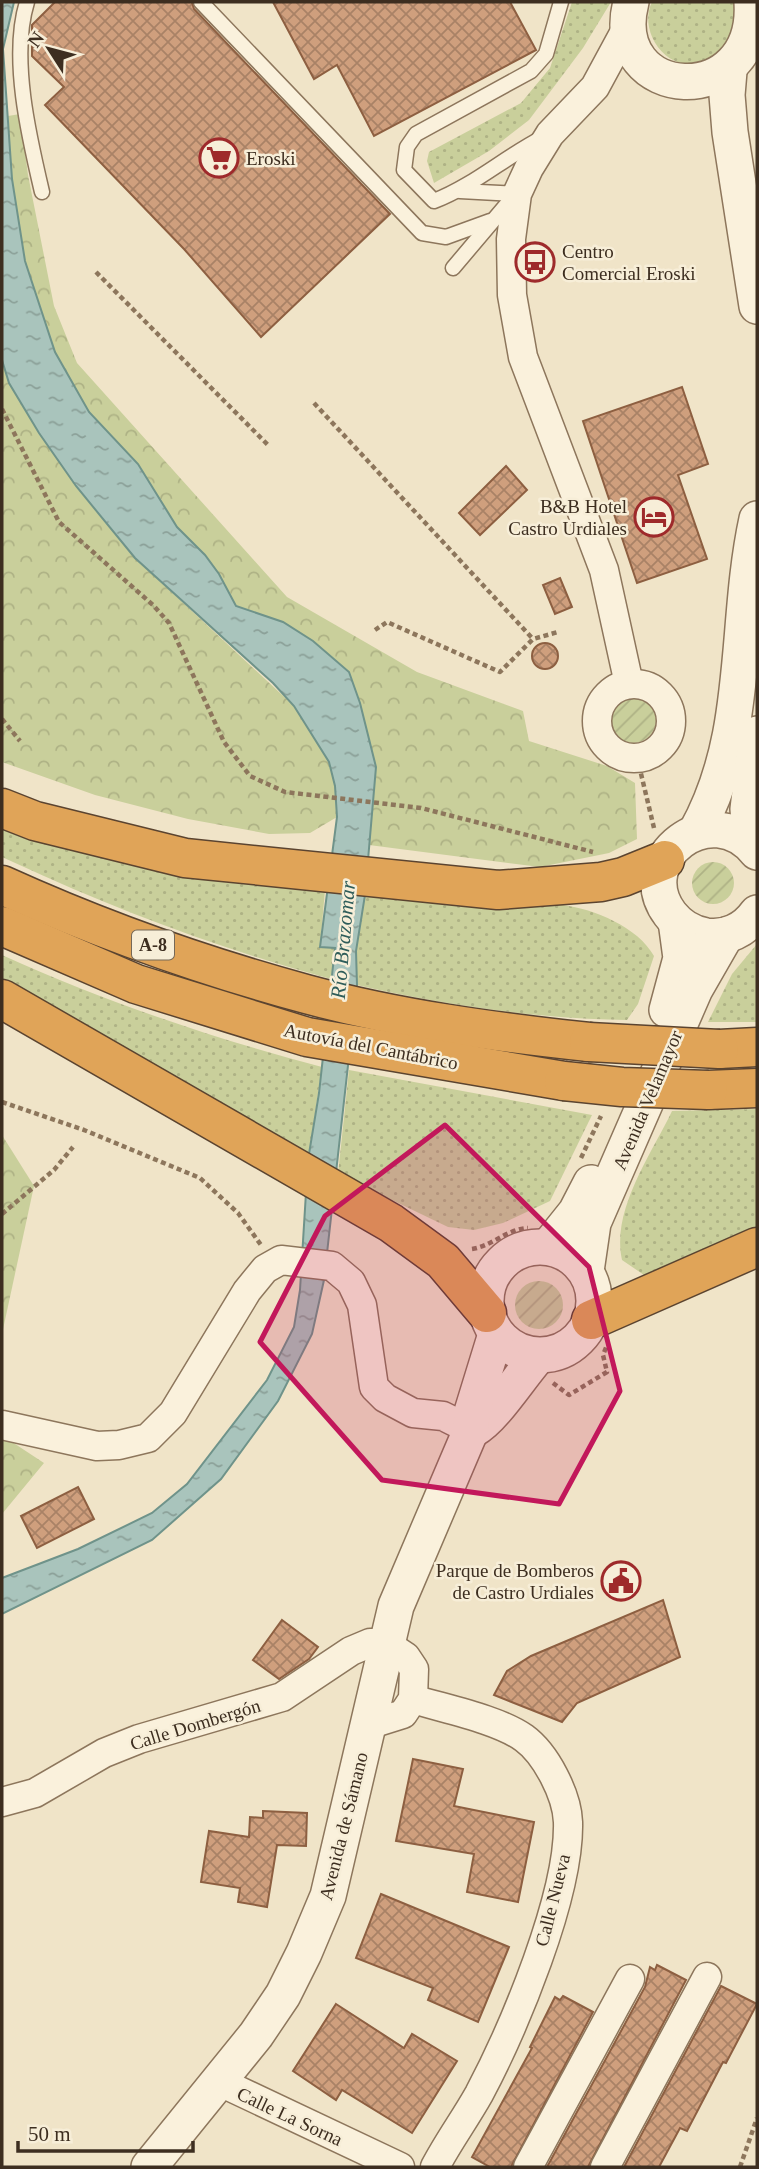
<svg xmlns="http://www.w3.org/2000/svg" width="759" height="2169" font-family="Georgia,serif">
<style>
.grass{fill:url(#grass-dots)}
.forest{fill:url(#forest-crowns)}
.garden{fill:url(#garden-furrows)}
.water{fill:url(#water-ripples);stroke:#6f938a;stroke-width:2}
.building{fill:url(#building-cross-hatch);stroke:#8d5f41;stroke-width:2}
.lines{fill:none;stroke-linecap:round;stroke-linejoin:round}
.service-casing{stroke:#8d765c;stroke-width:17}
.minor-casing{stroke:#8d765c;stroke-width:31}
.tertiary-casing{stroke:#8d765c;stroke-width:38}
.motorway-casing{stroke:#5b4430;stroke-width:41}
.path{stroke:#8d765c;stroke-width:4.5;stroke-dasharray:5 3.5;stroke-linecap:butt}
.service{stroke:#faf1dc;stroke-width:14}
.minor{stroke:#faf1dc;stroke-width:28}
.tertiary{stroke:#faf1dc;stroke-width:35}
.motorway{stroke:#e0a458;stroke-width:38}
.motorway-bridge-casing{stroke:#5b4430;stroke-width:41;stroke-linecap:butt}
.motorway-bridge{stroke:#e0a458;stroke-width:38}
.marked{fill:#c2185b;fill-opacity:0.2;stroke:#c2185b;stroke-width:5;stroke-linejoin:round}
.labels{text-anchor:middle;stroke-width:5;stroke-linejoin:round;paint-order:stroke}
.shield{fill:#f7eed8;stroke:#756857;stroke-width:2}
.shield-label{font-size:18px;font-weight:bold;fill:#3d2e20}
.poi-label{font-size:19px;fill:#3d2e20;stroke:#f7eed8;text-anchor:start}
.street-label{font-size:19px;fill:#3d2e20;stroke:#f7eed8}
.water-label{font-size:21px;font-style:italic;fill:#2f5d5a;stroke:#f7eed8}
</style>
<defs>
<pattern id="grass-dots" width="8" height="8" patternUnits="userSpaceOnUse" patternTransform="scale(1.75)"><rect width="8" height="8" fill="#c9cf9b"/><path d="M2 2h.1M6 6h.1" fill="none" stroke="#aeb285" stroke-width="1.8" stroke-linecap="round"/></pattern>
<pattern id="forest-crowns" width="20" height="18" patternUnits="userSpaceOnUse" patternTransform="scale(1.75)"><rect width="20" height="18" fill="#c9cf9b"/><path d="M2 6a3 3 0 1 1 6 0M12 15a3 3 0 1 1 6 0" fill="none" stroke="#aeb285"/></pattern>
<pattern id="garden-furrows" width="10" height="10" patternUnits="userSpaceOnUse" patternTransform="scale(1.75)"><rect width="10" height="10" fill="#c9cf9b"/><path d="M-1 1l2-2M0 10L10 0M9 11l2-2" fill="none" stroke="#aeb285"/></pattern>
<pattern id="water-ripples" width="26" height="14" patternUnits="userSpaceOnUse" patternTransform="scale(1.75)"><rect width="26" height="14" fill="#a9c4bc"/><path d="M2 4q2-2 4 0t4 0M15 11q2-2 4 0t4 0" fill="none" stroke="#8ba098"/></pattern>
<pattern id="building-cross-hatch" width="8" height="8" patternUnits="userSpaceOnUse" patternTransform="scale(1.75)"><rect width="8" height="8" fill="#cf9f7d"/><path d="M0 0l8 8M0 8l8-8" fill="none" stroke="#a98266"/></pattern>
</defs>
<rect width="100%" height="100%" fill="#f0e4c8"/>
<g class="grass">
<polygon points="572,2 611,2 583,48 529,120 489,151 434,183 427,161 429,152 521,103 550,68"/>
<path d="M 652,2 L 733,2 L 737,24 L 719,56 C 711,59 701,64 692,64 C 661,66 639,28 652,2 Z"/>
<path d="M 2,822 L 325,890 L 320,947 L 335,948 L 331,979 C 221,949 116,910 13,862 L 2,857 Z"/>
<path d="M 365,895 C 430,898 498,896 563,905 C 594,909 638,927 654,956 L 638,1004 L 627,1020 C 537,1019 445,1005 357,985 L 356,951 Z"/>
<polygon points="757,944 757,1022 708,1022 732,974"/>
<path d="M 2,955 C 106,1002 212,1038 322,1067 L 308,1160 L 2,986 Z"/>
<polygon points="349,1070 592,1115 550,1201 503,1223 474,1230 448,1227 338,1174"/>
<path d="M 757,1109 L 757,1233 L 684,1258 L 644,1275 L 622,1260 C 611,1210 651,1155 672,1111 Z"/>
</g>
<g class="forest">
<polygon points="20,114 28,175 54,306 77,363 287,597 417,672 523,711 529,741 607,766 635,783 637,839 609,853 540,867 369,845 376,767 349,672 313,641 283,622 236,606 219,574 205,555 177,527 138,464 89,412 55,352 25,261 12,179 8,116"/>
<polygon points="2,360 9,383 76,486 135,558 294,706 329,762 335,786 337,817 310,833 269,834 188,819 95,795 2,762"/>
<polygon points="2,1135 34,1186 2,1334"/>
<polygon points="2,1420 3,1436 44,1463 2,1514"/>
</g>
<g class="garden">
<circle cx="633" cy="720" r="23"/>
<circle cx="713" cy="883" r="21"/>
<circle cx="539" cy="1305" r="24"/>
</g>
<polygon class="water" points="2,2 14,2 3,49 12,179 25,261 55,352 89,412 138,464 177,527 205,555 219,574 236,606 283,622 313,641 349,672 360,703 376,767 365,895 356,951 357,985 324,1280 312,1334 278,1401 221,1479 152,1540 2,1614 2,1578 78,1549 152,1513 187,1484 267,1380 294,1327 300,1290 308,1160 319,1093 335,948 320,947 337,817 335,786 329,762 294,706 273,683 135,558 76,486 39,433 9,383 2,360"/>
<g class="building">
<polygon points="55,2 192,2 194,9 390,214 261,337 184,249 45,105 64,87 32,56 32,25"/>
<polygon points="273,2 510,2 536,50 374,136 337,65 314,79"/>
<polygon points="682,387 708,464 678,475 707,559 637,583 583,421"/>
<polygon points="506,466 527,490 480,535 459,513"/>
<polygon points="560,578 572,607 555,614 543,585"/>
<circle cx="545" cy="656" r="13"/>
<polygon points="78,1487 94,1519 37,1548 21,1516"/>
<polygon points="663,1600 680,1657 577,1703 562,1722 494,1695 507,1671 531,1656"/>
<polygon points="282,1620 318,1647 309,1659 279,1679 253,1660"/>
<polygon points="413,1759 463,1769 454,1806 534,1822 518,1902 467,1892 474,1854 396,1841"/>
<polygon points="263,1811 307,1813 306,1846 277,1845 267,1907 238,1902 240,1888 201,1882 209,1831 249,1837 250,1817 263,1818"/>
<polygon points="381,1894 509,1947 478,2022 428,2000 433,1988 356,1958"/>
<polygon points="657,1965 686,1980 588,2167 547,2167 645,1987 650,1967 655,1970"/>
<polygon points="721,1986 757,2004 726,2063 723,2062 687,2131 680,2128 659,2167 624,2167"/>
<polygon points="563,1996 593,2012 511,2167 490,2167 472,2157 532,2048 530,2047 555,1997 560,2000"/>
<polygon points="336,2004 404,2048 412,2034 457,2061 412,2133 342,2090 336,2100 293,2071"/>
</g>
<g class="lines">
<g class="service-casing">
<g id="service">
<path d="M 27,2 C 10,57 29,137 42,192"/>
<polyline points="201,2 422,233 446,237 490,221"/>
<path d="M 542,138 C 505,157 473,186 434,201 L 404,170 L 407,147 L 416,134 L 531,71 L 546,54 L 561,2"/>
<polyline points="460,191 517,194"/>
<polyline points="453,268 513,197"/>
</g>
</g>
<g class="minor-casing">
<g id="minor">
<polyline points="628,26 595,87 550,134 529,168 517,194 511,239 512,295 523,357 604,570 629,684"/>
<circle cx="634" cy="721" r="37"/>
<polyline points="2,1425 97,1446 119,1445 148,1438 173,1413 247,1291 265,1269 281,1260 332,1266 351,1282 362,1305 374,1387 385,1398 413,1413 443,1416 471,1430"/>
<path d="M 413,1699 C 445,1709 497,1719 524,1738 C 546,1754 567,1795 568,1822 C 570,1895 514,2028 479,2094 C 465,2119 448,2142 435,2167"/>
<polyline points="2,1802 35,1793 104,1753 139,1739 282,1697 351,1651 370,1643 385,1643 406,1657 414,1669 413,1699 403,1714 368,1725"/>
<polyline points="218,2081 400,2167"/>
<polyline points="528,2167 630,1979"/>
<polyline points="605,2167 707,1977"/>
</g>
</g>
<g class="tertiary-casing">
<g id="tertiary">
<path d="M 631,2 C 605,103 759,113 752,2"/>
<polyline points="729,71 727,95 730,132 757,306"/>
<path d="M 696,832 C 751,734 734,625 757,519"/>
<polyline points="751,844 748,809 757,734"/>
<path d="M 757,852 C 711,795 629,859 670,914 C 679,926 690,933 706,936 C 726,939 745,930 757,913"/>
<polyline points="667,1010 681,958 676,921"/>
<circle cx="540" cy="1301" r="54"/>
<polyline points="548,1247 576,1212 591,1183"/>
<polyline points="586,1271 593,1223 695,989 726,935"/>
<path d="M 474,1429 C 494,1418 520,1376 538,1356"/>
<polyline points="149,2167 256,2035 283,1995 304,1953 328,1896 396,1606 471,1430 472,1412 496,1334"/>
</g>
</g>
<g class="motorway-casing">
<g id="motorway">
<polyline points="2,808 35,821 185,858 498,890 601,882 623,877 665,860"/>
<path d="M 2,885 C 99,929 203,966 306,994 C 398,1019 495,1032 589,1042"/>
<polyline points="2,926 136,984 307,1037 564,1081"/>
<polyline points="2,999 391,1223 443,1261 487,1313"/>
<polyline points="719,1049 757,1047"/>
<polyline points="708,1090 757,1088"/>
<polyline points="591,1320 757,1247"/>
</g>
</g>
<g class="path">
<polyline points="96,272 269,446"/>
<polyline points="314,403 533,639"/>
<polyline points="2,409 59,522 153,605 169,623 224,742 250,776 285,792 421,808 593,852"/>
<polyline points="375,630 387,622 500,672 533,639 558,632"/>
<polyline points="2,719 20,741"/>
<polyline points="637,757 654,828"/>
<polyline points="2,1102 84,1130 200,1178 238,1213 261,1245"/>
<polyline points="581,1158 601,1116"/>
<polyline points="2,1214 54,1170 73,1147"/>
<path d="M 472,1249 C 492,1246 507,1229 528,1228"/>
<polyline points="553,1383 569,1395 607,1372 603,1355 607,1345"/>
<polyline points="740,2167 757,2118"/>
</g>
<use href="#service" class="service"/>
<use href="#minor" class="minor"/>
<use href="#tertiary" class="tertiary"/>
<use href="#motorway" class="motorway"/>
<g class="motorway-bridge-casing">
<g id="motorway-bridge">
<polyline points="589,1042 719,1049"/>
<polyline points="564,1081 622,1087 708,1090"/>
</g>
</g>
<use href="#motorway-bridge" class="motorway-bridge"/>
</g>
<path class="marked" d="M 445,1125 L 589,1267 L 620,1391 L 559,1504 L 382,1480 L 260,1342 L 325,1216 Z"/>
<defs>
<g id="supermarket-ring" transform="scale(2.0125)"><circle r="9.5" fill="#f7eed8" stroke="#9e2a2b" stroke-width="1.5"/><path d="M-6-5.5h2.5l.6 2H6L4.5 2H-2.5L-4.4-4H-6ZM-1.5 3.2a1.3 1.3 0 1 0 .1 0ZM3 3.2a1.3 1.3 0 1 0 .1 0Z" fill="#9e2a2b"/></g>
<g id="bus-ring" transform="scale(2.0125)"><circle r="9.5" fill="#f7eed8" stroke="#9e2a2b" stroke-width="1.5"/><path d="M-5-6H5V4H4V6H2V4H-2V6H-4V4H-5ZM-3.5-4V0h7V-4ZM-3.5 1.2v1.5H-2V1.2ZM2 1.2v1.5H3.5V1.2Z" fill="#9e2a2b"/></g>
<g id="hotel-ring" transform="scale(2.0125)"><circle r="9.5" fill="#f7eed8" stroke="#9e2a2b" stroke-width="1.5"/><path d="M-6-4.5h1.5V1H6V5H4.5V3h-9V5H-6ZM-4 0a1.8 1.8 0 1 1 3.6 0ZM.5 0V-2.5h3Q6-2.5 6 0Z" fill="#9e2a2b"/></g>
<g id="civic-ring" transform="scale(2.0125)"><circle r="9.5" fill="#f7eed8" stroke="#9e2a2b" stroke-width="1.5"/><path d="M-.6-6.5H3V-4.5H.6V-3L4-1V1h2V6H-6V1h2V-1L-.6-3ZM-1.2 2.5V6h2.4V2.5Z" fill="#9e2a2b"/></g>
</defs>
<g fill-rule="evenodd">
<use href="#supermarket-ring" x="219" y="158"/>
<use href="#bus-ring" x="535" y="262"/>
<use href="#hotel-ring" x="654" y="517"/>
<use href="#civic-ring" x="621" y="1581"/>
</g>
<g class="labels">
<rect class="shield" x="132" y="930.5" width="42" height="29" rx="5"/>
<g class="shield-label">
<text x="153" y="951">A-8</text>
</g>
<g class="poi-label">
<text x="246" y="165">Eroski</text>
<text x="562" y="258">Centro<tspan x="562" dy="22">Comercial Eroski</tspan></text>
<text x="627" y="513" text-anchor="end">B&amp;B Hotel<tspan x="627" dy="22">Castro Urdiales</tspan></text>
<text x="594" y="1577" text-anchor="end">Parque de Bomberos<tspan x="594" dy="22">de Castro Urdiales</tspan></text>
</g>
<g class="street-label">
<text transform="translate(371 1046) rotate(11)" y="7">Autovía del Cantábrico</text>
<text transform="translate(647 1100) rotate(-67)" y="7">Avenida Velamayor</text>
<text transform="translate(195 1724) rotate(-17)" y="7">Calle Dombergón</text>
<text transform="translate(343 1826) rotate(-76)" y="7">Avenida de Sámano</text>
<text transform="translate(552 1900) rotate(-76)" y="7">Calle Nueva</text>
<text transform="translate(290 2116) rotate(25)" y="7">Calle La Sorna</text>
</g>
<g class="water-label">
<text transform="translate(343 940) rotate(-85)" y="7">Río Brazomar</text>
</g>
</g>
<rect width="759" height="2169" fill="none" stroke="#3d2e20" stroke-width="7"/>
<g transform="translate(49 49) rotate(306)" stroke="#f7eed8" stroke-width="5" paint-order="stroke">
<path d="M0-5L12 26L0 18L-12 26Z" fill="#3d2e20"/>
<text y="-10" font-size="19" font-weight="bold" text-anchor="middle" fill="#3d2e20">N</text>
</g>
<path d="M18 2141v10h175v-10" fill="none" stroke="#3d2e20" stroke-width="3.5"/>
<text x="28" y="2141" font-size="21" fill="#3d2e20" stroke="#f7eed8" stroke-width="5" paint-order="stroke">50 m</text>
</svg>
